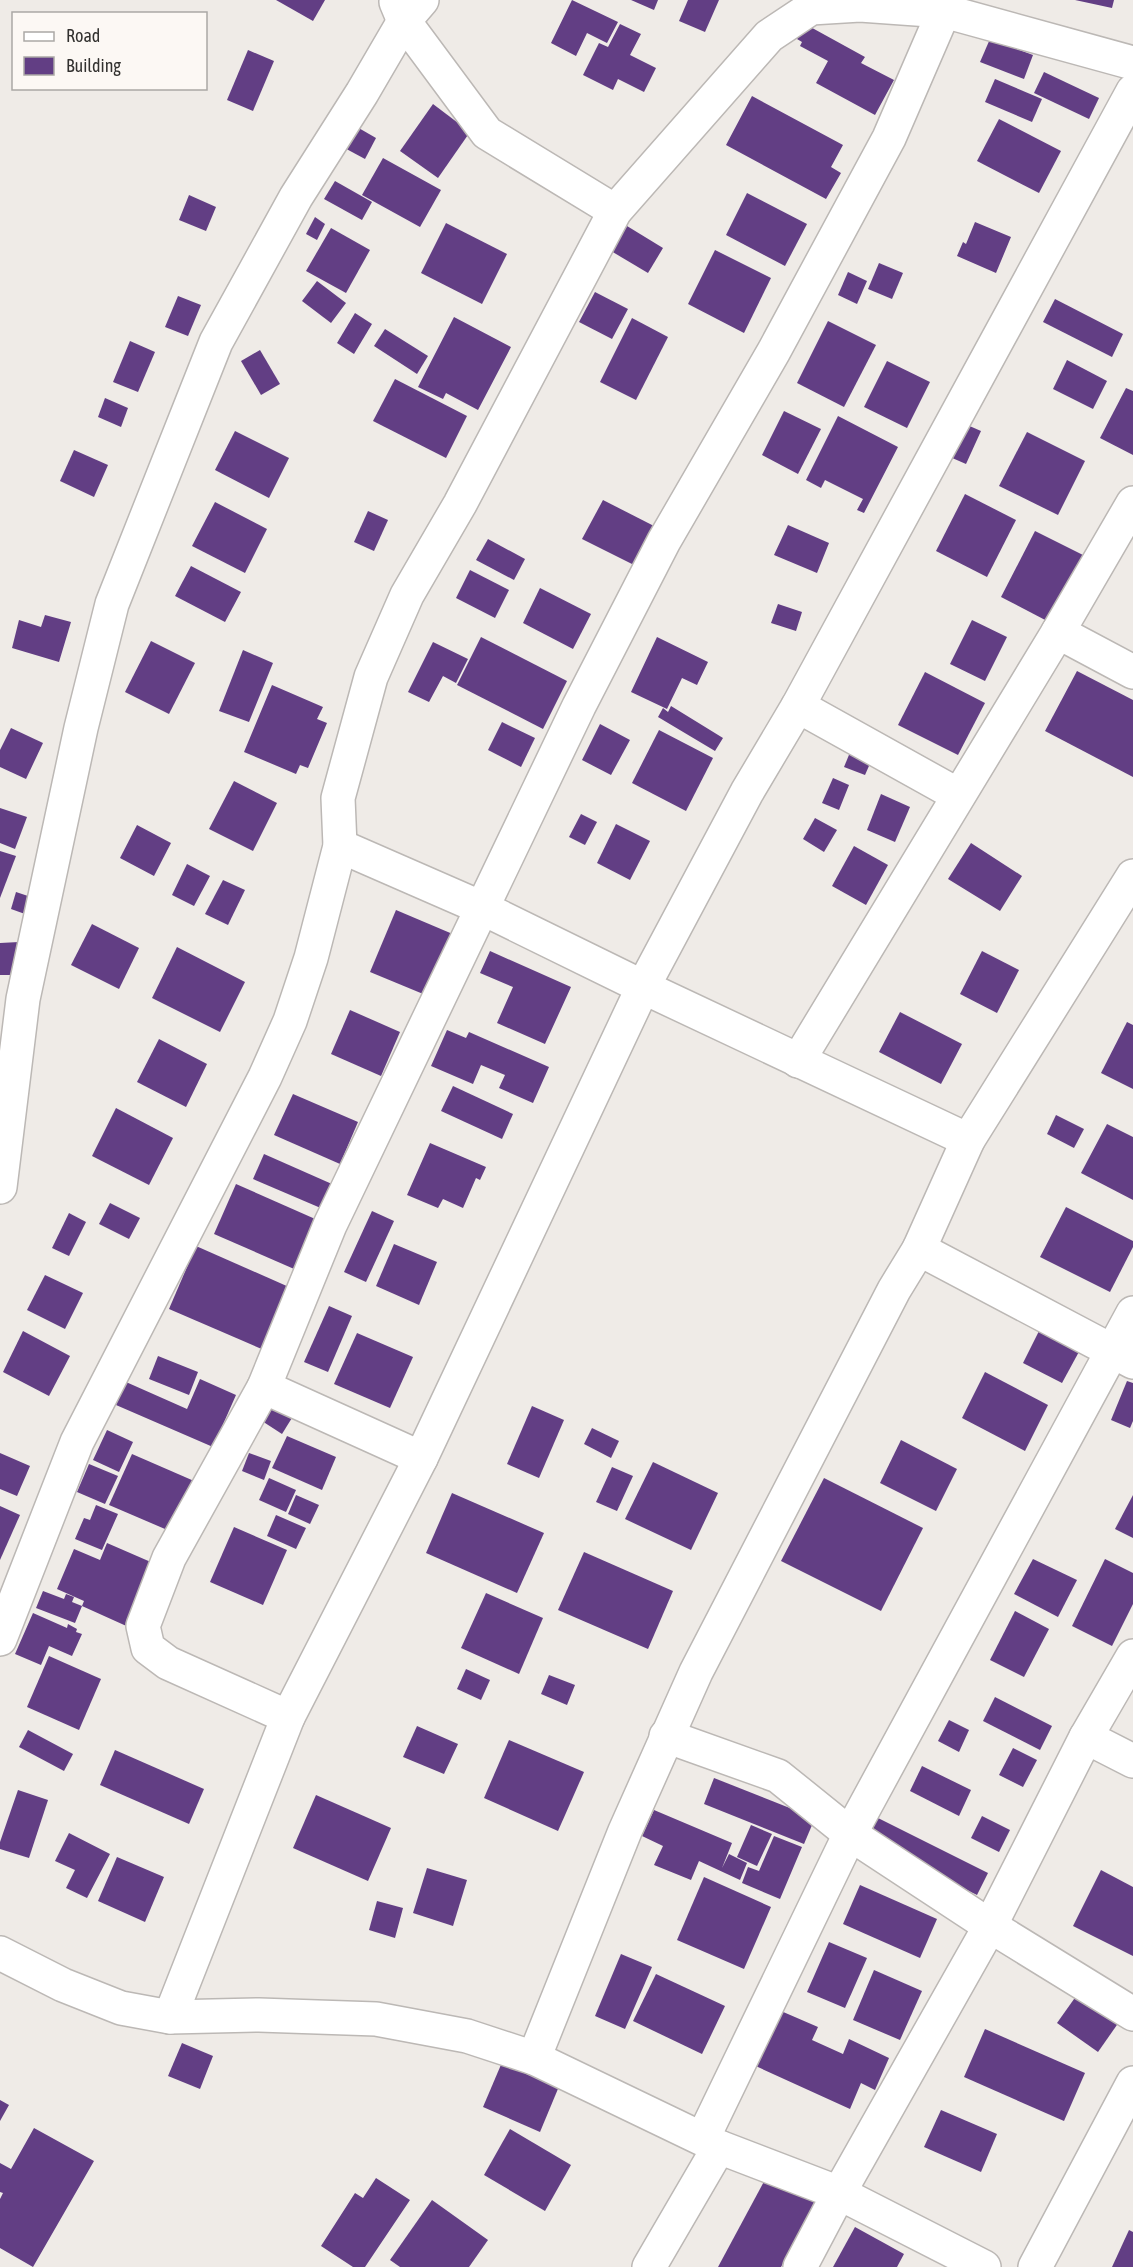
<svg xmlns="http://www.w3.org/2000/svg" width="1133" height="2267" font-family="'Asap Condensed',sans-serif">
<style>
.building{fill:#623e84}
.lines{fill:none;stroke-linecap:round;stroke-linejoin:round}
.minor-casing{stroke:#bcb8b5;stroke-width:36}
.minor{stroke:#fff;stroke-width:33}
</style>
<rect width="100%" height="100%" fill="#efebe7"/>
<g class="building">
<polygon points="276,0 325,0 313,21"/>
<polygon points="572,0 618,22 607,43 587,33 576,56 551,43"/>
<polygon points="631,0 658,0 654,10"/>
<polygon points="688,0 719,0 705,32 679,21"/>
<polygon points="1075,0 1114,0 1112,8"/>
<polygon points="620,24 641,34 630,55 656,68 644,92 618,79 613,90 583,75 599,43 608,47"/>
<polygon points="805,24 865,57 861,63 894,80 875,115 816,83 828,61 800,46 802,42 797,39"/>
<polygon points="990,39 1033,55 1024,79 980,62"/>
<polygon points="248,50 274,61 253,111 227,100"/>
<polygon points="1044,72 1099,98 1089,119 1034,93"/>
<polygon points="995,79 1042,99 1032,122 985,102"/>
<polygon points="752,96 843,145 831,167 841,173 826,199 726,145"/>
<polygon points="433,104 470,132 438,178 400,151"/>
<polygon points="999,119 1061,151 1039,193 977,161"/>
<polygon points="350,123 376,138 365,159 339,145"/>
<polygon points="383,158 441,190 420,227 362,195"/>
<polygon points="335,181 372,202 362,220 324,199"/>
<polygon points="747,193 807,224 785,266 726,235"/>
<polygon points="189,195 216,207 206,231 179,220"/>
<polygon points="315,217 325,224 317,240 306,234"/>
<polygon points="975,222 1011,237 996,273 957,256 963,242 966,244"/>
<polygon points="446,223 507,254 482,304 421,273"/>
<polygon points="627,226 663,248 648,273 611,251"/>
<polygon points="331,228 370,250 346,293 306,271"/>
<polygon points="715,250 771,278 744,333 688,304"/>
<polygon points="879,263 903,273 892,299 868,289"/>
<polygon points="848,272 867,281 857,304 838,295"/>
<polygon points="317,281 346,303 331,323 302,301"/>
<polygon points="595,292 628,309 612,339 579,322"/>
<polygon points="178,296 201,305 188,336 165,327"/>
<polygon points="1055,299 1123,334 1112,357 1043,322"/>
<polygon points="355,313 372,324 354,354 337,343"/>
<polygon points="454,317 511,347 478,410 446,393 443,399 418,387"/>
<polygon points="632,318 668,337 636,400 600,382"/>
<polygon points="828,321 876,345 844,407 797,383"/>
<polygon points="385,329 428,356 417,374 374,346"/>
<polygon points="130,341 155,352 138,392 113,382"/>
<polygon points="260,350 280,384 261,395 241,361"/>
<polygon points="1067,360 1107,381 1093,409 1053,389"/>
<polygon points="887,361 930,382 907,428 864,407"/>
<polygon points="395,379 467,416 446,458 373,421"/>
<polygon points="1126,388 1133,391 1133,455 1100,438"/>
<polygon points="105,398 128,408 121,427 98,417"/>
<polygon points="784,411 821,429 798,474 762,455"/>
<polygon points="838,416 898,447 864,513 857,510 863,499 825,480 821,488 806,480"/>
<polygon points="958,421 981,431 966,464 943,454"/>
<polygon points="235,431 289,458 269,498 215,470"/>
<polygon points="1027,432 1085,461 1058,515 999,486"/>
<polygon points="74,450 108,465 94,497 60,481"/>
<polygon points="965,494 1016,520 987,577 936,551"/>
<polygon points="603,500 654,526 634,565 582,539"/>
<polygon points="215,502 267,529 245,573 192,546"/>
<polygon points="368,511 388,520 374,551 354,542"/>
<polygon points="788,525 829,543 817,573 774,555"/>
<polygon points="1035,531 1083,555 1049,622 1001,597"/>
<polygon points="488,539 525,559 514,580 476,560"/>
<polygon points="191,566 241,592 225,622 175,596"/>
<polygon points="470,570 509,590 495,618 456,598"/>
<polygon points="540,588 591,614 573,649 523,623"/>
<polygon points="778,604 802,612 796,631 771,623"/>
<polygon points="45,615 71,622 59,662 12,648 19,620 41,627"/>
<polygon points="972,620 1007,637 985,681 950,664"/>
<polygon points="481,637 567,681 543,729 457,685"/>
<polygon points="657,637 708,662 697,685 682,678 667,709 631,692"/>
<polygon points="151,641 195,663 169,714 125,692"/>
<polygon points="433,642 468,659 456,683 443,676 429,702 408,692"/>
<polygon points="243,650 273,663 249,722 219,711"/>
<polygon points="1077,671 1133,700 1133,777 1045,731"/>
<polygon points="925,672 985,703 958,755 898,725"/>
<polygon points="272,685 323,707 317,719 327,723 308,768 300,765 296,774 244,752"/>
<polygon points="671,706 723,738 715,751 658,717 663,708 668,712"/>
<polygon points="502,722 535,738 521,767 488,750"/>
<polygon points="600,724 630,740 611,775 582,760"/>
<polygon points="11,728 43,743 26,779 0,767 0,750"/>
<polygon points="659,730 713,758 686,811 632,783"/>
<polygon points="851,750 872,759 865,775 844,767"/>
<polygon points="833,778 849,785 839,810 822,803"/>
<polygon points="234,781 277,803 253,851 209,829"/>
<polygon points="881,794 910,807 895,842 867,830"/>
<polygon points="0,808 27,817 15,849 0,843"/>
<polygon points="581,814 597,822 585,845 569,837"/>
<polygon points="815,818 837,830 824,852 803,839"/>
<polygon points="616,824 650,841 630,880 597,863"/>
<polygon points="137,825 171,843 154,876 120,858"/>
<polygon points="971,843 1022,876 1000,911 948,879"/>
<polygon points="854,846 888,865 866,905 832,886"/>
<polygon points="0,851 16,856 0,898"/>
<polygon points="187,864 210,876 194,906 172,895"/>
<polygon points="223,880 245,890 228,925 205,914"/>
<polygon points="16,892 31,897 25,914 11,909"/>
<polygon points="396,910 455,935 428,996 370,972"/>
<polygon points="92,924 139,948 119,989 71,965"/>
<polygon points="19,942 19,975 0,975 0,943"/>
<polygon points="177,947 245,982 220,1032 152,998"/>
<polygon points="490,951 571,987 545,1044 497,1023 513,987 480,973"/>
<polygon points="982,951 1019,970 997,1013 960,994"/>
<polygon points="350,1010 400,1032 381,1076 331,1054"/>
<polygon points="900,1012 962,1044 941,1084 879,1052"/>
<polygon points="1127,1022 1133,1025 1133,1089 1101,1073"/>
<polygon points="447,1030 466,1038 469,1032 549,1067 533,1103 499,1088 505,1075 481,1065 473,1084 431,1066"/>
<polygon points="159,1039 207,1064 186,1107 137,1082"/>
<polygon points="453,1086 513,1114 502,1139 441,1111"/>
<polygon points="293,1094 358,1122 340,1164 274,1135"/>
<polygon points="116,1108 173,1138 149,1185 92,1156"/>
<polygon points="1056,1115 1084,1129 1074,1148 1047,1134"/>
<polygon points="1107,1124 1133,1137 1133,1200 1081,1173"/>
<polygon points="430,1143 486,1167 480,1180 476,1178 463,1208 443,1199 438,1208 407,1195"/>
<polygon points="264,1154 341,1188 330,1212 253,1179"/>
<polygon points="236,1184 322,1222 301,1272 214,1234"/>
<polygon points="110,1203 140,1218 129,1239 99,1224"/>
<polygon points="1066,1207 1133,1241 1133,1247 1110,1292 1040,1257"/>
<polygon points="372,1211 394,1221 366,1282 344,1272"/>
<polygon points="69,1213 86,1222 69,1256 52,1248"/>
<polygon points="394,1244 437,1262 419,1305 376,1286"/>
<polygon points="196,1246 298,1291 271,1353 169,1309"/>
<polygon points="45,1275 83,1293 65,1329 27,1310"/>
<polygon points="329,1306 352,1316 328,1372 304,1362"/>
<polygon points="1041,1327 1081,1348 1062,1383 1023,1363"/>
<polygon points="23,1331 70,1356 49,1396 3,1372"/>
<polygon points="357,1333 413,1357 390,1408 334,1384"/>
<polygon points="158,1356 198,1372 189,1395 149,1379"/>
<polygon points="985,1372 1048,1405 1025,1451 962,1418"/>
<polygon points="200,1379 236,1395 213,1447 116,1405 126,1382 187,1409"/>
<polygon points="1127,1381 1133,1383 1133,1421 1130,1428 1111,1420"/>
<polygon points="274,1400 295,1413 282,1434 262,1421"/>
<polygon points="532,1406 564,1420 539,1478 507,1464"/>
<polygon points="592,1428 619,1441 611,1458 584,1444"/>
<polygon points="107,1430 133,1442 119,1472 93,1460"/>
<polygon points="287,1436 336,1457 322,1490 272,1468"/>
<polygon points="901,1440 957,1469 936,1511 880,1483"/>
<polygon points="0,1453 30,1466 17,1496 0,1489"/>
<polygon points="249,1453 271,1461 264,1480 242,1471"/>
<polygon points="132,1454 201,1484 179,1535 109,1505"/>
<polygon points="653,1462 718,1493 691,1550 625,1519"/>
<polygon points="89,1464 118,1476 105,1504 77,1492"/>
<polygon points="612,1467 633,1476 617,1511 596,1502"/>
<polygon points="269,1478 296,1490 286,1512 259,1500"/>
<polygon points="824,1478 923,1528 881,1611 781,1561"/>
<polygon points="452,1493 544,1533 517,1593 426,1553"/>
<polygon points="296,1495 319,1505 310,1524 288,1514"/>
<polygon points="1133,1495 1133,1538 1115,1529"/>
<polygon points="96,1505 118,1514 102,1550 75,1539 84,1518 90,1520"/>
<polygon points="0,1506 20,1515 0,1560"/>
<polygon points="276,1515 306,1528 296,1549 267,1536"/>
<polygon points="234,1527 287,1550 263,1605 210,1582"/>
<polygon points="107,1543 160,1566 133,1629 82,1606 75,1623 36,1608 43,1591 64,1599 66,1594 74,1597 72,1602 82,1606 84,1601 57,1589 74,1549 100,1560"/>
<polygon points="584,1552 673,1591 648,1649 558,1610"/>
<polygon points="1033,1559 1077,1580 1058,1617 1014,1594"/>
<polygon points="1105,1559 1133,1573 1133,1604 1112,1646 1072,1626"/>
<polygon points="486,1593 543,1618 519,1674 461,1648"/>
<polygon points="1015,1611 1049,1629 1024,1677 990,1660"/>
<polygon points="33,1613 67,1628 68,1624 77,1629 76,1632 82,1634 72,1656 49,1646 41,1665 15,1654"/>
<polygon points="49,1656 101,1679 79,1730 27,1707"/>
<polygon points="466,1669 490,1680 481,1700 457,1689"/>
<polygon points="549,1675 575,1685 567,1705 541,1694"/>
<polygon points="995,1697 1052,1726 1040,1750 983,1721"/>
<polygon points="949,1720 969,1730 959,1752 938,1741"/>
<polygon points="417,1726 458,1744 444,1774 403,1757"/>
<polygon points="28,1730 73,1754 64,1771 19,1747"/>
<polygon points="509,1740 584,1772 558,1831 484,1798"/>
<polygon points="1013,1748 1037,1760 1023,1787 999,1775"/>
<polygon points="115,1750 204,1789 189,1824 100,1785"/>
<polygon points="922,1766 971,1790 959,1816 910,1791"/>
<polygon points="714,1778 815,1818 804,1844 704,1804"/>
<polygon points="18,1790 48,1800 29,1858 0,1849 0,1842"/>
<polygon points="316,1795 391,1828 368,1881 293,1848"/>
<polygon points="654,1810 732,1843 722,1868 729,1854 747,1863 740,1880 699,1861 691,1880 654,1865 663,1846 642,1836"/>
<polygon points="872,1815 988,1873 977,1895 860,1837"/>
<polygon points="982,1816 1010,1830 999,1852 971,1838"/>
<polygon points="751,1825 772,1834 757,1866 737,1857"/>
<polygon points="69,1833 110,1854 87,1898 66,1888 75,1870 55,1861"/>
<polygon points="774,1836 802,1847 780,1899 742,1883 748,1867 759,1871"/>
<polygon points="117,1857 164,1877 145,1922 98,1901"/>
<polygon points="427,1868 467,1880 453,1926 413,1913"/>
<polygon points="1101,1870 1133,1887 1133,1956 1073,1926"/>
<polygon points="704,1877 771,1907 744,1969 677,1940"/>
<polygon points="860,1885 937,1919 920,1958 843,1924"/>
<polygon points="377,1901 403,1908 395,1938 369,1930"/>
<polygon points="829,1942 867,1958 845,2008 807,1992"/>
<polygon points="621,1954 652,1967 625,2029 595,2016"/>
<polygon points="874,1970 922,1991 900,2040 853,2020"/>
<polygon points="656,1974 725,2006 702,2054 633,2021"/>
<polygon points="1079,1992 1119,2022 1098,2052 1057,2023"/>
<polygon points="774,2008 818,2027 812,2040 843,2054 849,2039 889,2058 875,2090 861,2083 850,2109 749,2063"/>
<polygon points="985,2029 1085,2073 1064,2121 964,2077"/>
<polygon points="182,2043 213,2056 200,2089 168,2076"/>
<polygon points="503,2060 560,2084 540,2132 483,2107"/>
<polygon points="0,2100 9,2105 0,2121"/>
<polygon points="941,2110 997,2134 981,2172 924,2147"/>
<polygon points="34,2128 94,2161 33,2267 0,2248 0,2199 3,2193 0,2192 0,2163 11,2169"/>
<polygon points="510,2129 571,2165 545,2211 484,2175"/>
<polygon points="767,2176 816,2203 781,2267 718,2267"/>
<polygon points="376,2178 410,2200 365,2267 353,2267 321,2246 355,2193 363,2198"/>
<polygon points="432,2200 488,2240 469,2267 400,2267 390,2260"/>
<polygon points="855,2227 904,2254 897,2267 833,2267"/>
<polygon points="1129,2230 1133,2232 1133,2267 1112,2267"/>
</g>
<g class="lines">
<g class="minor-casing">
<g id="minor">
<polyline points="396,2 404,21 487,133 615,211"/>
<polyline points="1058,632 1133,672"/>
<polyline points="798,706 958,795"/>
<polyline points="340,846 482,908 643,987 968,1140"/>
<polyline points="798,1061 1058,632 1133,503"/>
<polyline points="0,1187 23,999 81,728 112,604 216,342 296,197 362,93 404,21 422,0"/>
<polyline points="919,1249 1133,1362"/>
<polyline points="264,1387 421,1458"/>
<polyline points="0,1639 77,1442 265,1077 290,1021 311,958 340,846 338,798 371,677 407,595 460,504 615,211 769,36 811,8 860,5 944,11 1133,63"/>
<polyline points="288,1717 168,1663 148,1648 143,1626 169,1558 264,1387 330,1225 579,706 664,541 774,351 889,138 944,11 946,0"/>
<polyline points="666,1736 778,1776 850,1834 990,1926 1133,2014"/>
<polyline points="1086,1737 1133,1761"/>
<polyline points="0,1953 63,1985 121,2008 170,2017 259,2015 376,2019 467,2036 534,2058 719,2147 839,2193 984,2267"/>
<polyline points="170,2017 288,1717 421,1458 643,987 747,792 798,706 1133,91"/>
<polyline points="534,2058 625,1831 696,1672 894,1290 919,1249 968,1140 1133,876"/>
<polyline points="703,2138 850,1834 1133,1313"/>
<polyline points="649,2267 719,2147"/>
<polyline points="800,2267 839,2193 990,1926 1086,1737 1133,1656"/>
<polyline points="1035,2267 1133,2083"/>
</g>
</g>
<use href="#minor" class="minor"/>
</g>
<rect x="12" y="12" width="195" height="78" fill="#fcf8f4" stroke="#aba8a5" stroke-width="1.5"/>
<rect x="24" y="32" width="30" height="9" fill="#ffffff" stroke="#aba8a5" stroke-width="1.5"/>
<text x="66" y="42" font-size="18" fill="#32312f">Road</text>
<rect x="24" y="57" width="30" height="18" fill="#623e84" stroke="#aba8a5" stroke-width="1.5"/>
<text x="66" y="72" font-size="18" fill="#32312f">Building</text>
</svg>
